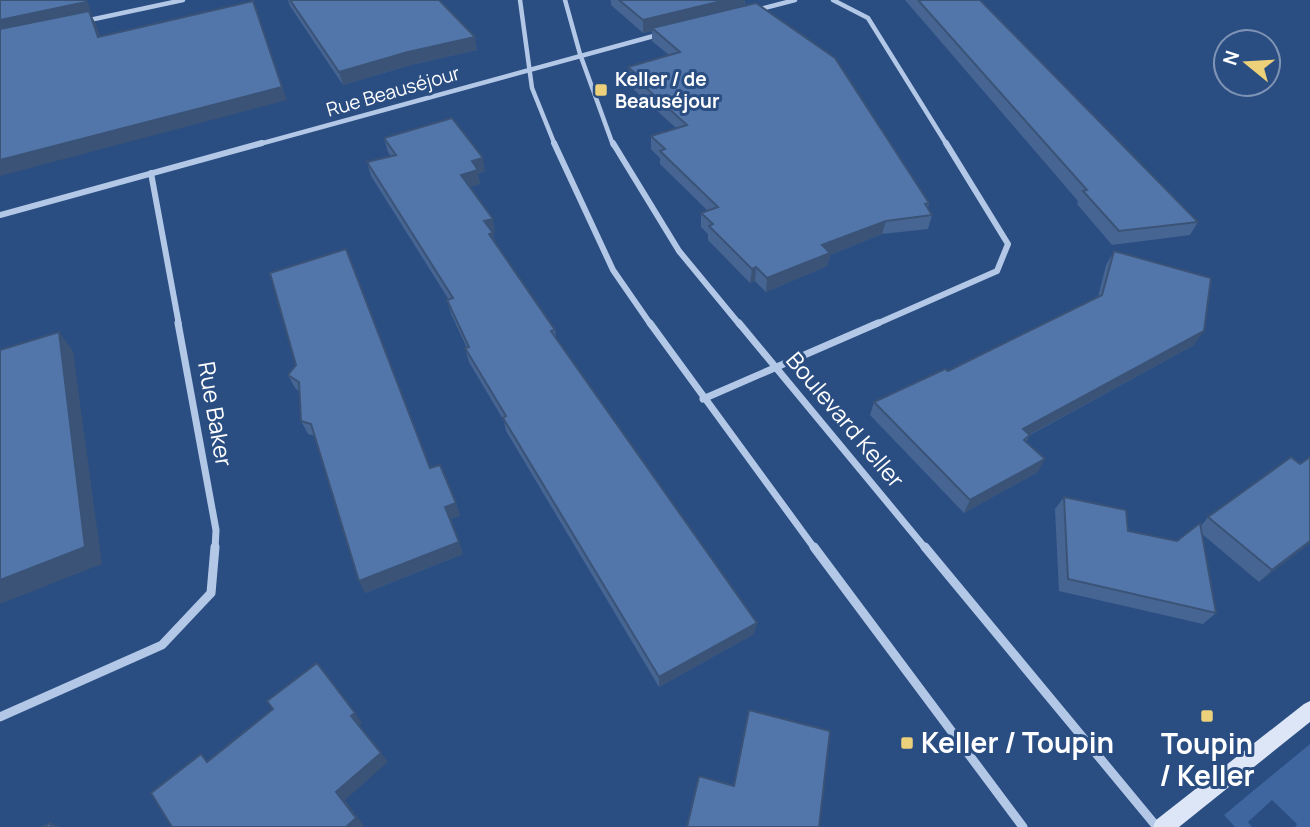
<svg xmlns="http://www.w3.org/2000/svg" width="1310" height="827" font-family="Manrope,sans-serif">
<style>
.green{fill:#3f669f}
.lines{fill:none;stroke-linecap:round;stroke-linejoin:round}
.street-far3{stroke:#b3c8e6;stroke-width:4.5}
.street-far2{stroke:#b3c8e6;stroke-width:6}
.street-far1{stroke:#b3c8e6;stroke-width:7}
.street{stroke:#b3c8e6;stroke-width:9}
.secondary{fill:#dce6f6;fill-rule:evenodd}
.wall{fill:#476592}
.shaded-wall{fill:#3a5377}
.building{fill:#5376aa;stroke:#3a5377;stroke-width:2}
.poi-dot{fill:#ecd07a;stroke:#2a4d82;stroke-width:2.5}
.labels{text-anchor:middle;stroke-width:6;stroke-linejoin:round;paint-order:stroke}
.far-poi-label{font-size:19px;font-weight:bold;fill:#fff;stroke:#2a4d82;text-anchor:start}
.far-street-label{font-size:19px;fill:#fff;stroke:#2a4d82}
.street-label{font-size:23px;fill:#fff;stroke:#2a4d82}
.near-poi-label{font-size:28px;font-weight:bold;fill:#fff;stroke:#2a4d82;text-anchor:start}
</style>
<rect width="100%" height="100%" fill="#2a4d82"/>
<polygon class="green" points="1310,744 1310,827 1295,827 1297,824 1272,800 1248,822 1252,827 1235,827 1224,815"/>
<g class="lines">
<g class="street-far3">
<polyline points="520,0 532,88 555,145"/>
<polyline points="565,0 580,54 613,145"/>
<polyline points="833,0 868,18 947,145"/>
<polyline points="757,10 795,0"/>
<polyline points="85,21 183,0"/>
<polyline points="256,145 661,34"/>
</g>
<g class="street-far2">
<polyline points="554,143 613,270 651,325"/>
<polyline points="613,143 679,251 740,325"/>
<polyline points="151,173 179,325"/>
<polyline points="0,215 262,143"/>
<polyline points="874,325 997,271 1008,244 946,143"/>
</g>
<g class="street-far1">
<polyline points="178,323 216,530 215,549"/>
<polyline points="650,323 815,549"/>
<polyline points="739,323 926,549"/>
<polyline points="703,399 878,323"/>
</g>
<g class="street">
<polyline points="814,547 1023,827"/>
<polyline points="925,547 1157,827"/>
<polyline points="0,717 162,645 211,593 215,547"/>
</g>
<polygon class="secondary" points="1310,701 1310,722 1179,827 1153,827 1156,820 1304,704"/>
</g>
<g class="wall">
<polygon points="288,0 439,0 477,50 411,65 343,85 290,6"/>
<polygon points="610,0 745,0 745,5 929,203 928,208 932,215 928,229 882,234 830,255 827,266 766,292 755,281 750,283 708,240 708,234 701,227 701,213 708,211 660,164 660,158 651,149 651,136 676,128 633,89 633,84 629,80 628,67 669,55 652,41 652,31 643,33 611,5 611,1"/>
<polygon points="905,0 980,0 1198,222 1190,235 1112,245 1077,204 1078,201"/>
<polygon points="384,138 485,171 478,174 480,184 470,187 495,232 493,233 495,244 555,330 556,338 754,634 659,687 506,431 504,421 469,362 465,348 467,348 451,314 447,300 449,300 371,176 367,162 391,156 388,152"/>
<polygon points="1114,251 1194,345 1030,435 1026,442 1038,472 964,513 870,415 874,402 948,371 1098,297 1106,265"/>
<polygon points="288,375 430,468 456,503 460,516 450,519 463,554 365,593 315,436 308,434 301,421 300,392 295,388"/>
<polygon points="1310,457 1310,543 1259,582 1202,534 1216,613 1203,624 1059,591 1055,509 1064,497 1128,531 1177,541 1201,526 1208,517"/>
</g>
<g class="shaded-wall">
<polygon points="85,0 87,0 92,14 91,15 96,24 105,49 0,34 0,20"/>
<polygon points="726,0 745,0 744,8 652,28 652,31 643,33 643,20"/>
<polygon points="253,1 287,100 0,176 0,160"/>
<polygon points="475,37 477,50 411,65 343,85 339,72 408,52"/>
<polygon points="483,158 485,171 478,174 480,184 464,189 461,175 472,161"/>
<polygon points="493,219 495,232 493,233 496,246 491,248 484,221"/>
<polygon points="886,221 882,234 830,255 827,266 766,292 767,278 822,245"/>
<polygon points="756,267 755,281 750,283 752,269"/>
<polygon points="1204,331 1194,345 1016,442 1023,429"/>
<polygon points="59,332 73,351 102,564 0,604 0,580"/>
<polygon points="1045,459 1038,472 964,513 970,500"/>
<polygon points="456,503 460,516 450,519 445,507"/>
<polygon points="1310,541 1310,543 1259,582 1272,570"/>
<polygon points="459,542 463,554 365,593 359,581"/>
<polygon points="757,623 754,634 659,687 659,677"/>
<polygon points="355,713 362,723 359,726 351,716"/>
<polygon points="381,753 388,762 345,800 364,826 363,827 346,827 336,792"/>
<polygon points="51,823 60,827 51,827"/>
</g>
<g class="building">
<polygon points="0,0 85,0 86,2 0,20"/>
<polygon points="290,0 439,0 475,37 408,52 339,72"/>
<polygon points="619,0 726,0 643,20"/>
<polygon points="918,0 980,0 1198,222 1119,231 1083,191 1087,190"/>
<polygon points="253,1 282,87 0,160 0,29 89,11 98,37"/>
<polygon points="756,3 835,58 929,203 925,204 932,215 886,221 822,245 830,253 767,278 756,267 752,269 709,226 713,224 701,213 718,207 660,151 665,149 651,136 687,125 633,76 637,75 628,67 680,52 652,28"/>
<polygon points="452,118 483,158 472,161 478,170 461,175 493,219 484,221 493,233 489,234 555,330 551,331 757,623 659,677 503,418 506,416 465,348 469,347 447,300 453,298 367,162 396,155 384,138"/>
<polygon points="346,249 430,468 440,465 456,503 445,507 459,542 359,581 311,424 301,421 299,382 288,375 296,365 270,273"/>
<polygon points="1114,251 1211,278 1204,331 1023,429 1030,435 1024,440 1045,459 970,500 874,402 945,369 948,371 1102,295"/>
<polygon points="59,332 85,547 0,580 0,350"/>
<polygon points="1291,457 1300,464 1310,457 1310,541 1272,570 1208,517"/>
<polygon points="1064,497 1126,510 1128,531 1177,541 1200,523 1216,613 1068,579"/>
<polygon points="317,663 355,713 351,716 381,753 336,792 356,818 346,827 172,827 151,793 201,754 207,762 273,709 267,701"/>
<polygon points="749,710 830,731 819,827 687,827 699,776 734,786"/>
<polygon points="51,823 51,827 42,827"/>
</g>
<g class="poi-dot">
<rect x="594" y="83" width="14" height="14" rx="3.5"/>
<rect x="1200" y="709" width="14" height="14" rx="3.5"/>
<rect x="900" y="736" width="14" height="14" rx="3.5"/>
</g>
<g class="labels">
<g class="far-poi-label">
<text x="615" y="86">Keller / de<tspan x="615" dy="22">Beauséjour</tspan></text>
</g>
<g class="far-street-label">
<text transform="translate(393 91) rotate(-16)" y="7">Rue Beauséjour</text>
</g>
<g class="street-label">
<text transform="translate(215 414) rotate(80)" y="8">Rue Baker</text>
<text transform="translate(845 420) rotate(50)" y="8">Boulevard Keller</text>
</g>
<g class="near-poi-label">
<text x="921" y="753">Keller / Toupin</text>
<text x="1207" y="754" text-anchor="middle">Toupin<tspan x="1207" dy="32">/ Keller</tspan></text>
</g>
</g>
<g transform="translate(1247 63) rotate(288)"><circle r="33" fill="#2a4d82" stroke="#7f94b4" stroke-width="2"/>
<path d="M0-5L12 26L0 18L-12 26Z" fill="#ecd07a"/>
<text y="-10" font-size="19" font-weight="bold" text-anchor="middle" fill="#ffffff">N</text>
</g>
</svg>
